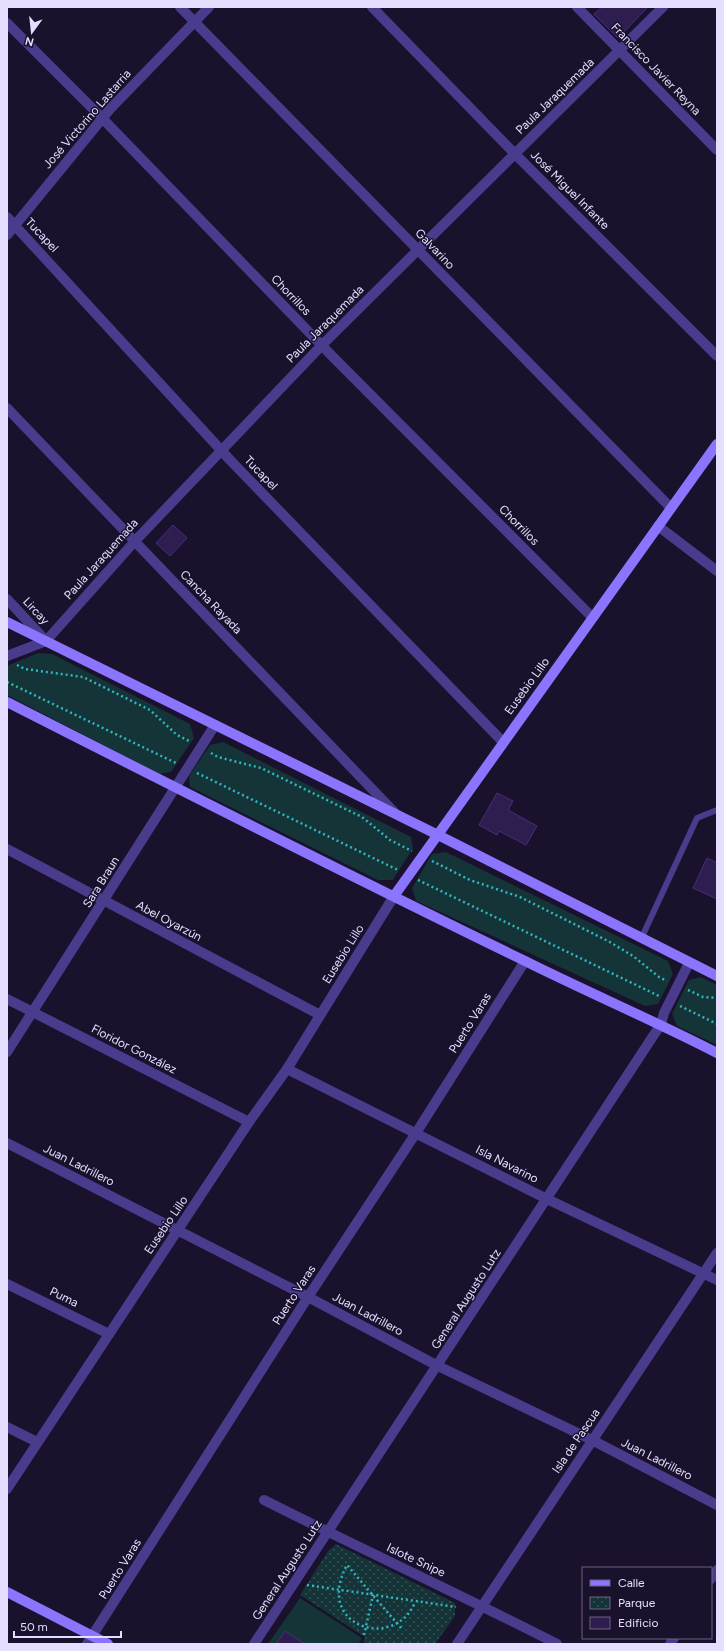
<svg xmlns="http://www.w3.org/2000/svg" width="724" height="1651" font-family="Figtree,sans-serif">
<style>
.grass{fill:#143438}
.park{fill:url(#park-dots)}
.building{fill:#2e1d4f;stroke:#482f7b}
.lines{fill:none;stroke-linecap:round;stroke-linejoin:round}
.path{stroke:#2fb7c2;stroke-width:2.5;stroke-dasharray:2 3;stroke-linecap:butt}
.lane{stroke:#4a3c8d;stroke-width:6}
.street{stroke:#4a3c8d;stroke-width:10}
.secondary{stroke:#8b75ff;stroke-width:10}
.labels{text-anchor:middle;stroke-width:3;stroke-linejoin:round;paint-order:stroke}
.street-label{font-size:12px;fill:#e6deff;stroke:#1a112d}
</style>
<defs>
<pattern id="park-dots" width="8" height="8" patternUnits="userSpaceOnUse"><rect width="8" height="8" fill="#143438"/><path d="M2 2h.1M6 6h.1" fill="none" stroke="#365156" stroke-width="1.8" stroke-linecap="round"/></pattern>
</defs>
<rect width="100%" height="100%" fill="#1a112d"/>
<g class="grass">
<polygon points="38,653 52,654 190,724 194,738 171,772 159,774 7,695 7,666"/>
<polygon points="223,742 411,837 413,848 393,880 378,880 190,787 189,776 210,745"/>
<polygon points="446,852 668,961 673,974 658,1004 645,1006 416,901 412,888 432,854"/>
<polygon points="701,977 717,985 717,1045 677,1026 672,1014 689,980"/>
<polygon points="300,1598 362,1638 359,1642 363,1644 268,1644"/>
</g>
<polygon class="park" points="336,1544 455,1603 455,1616 435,1644 367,1644 363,1642 365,1637 300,1595 328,1551"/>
<g class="building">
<polygon points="602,7 648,7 618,38 594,14"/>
<polygon points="173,525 187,538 170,556 156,543"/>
<polygon points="497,793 513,801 508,810 537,826 526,845 499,831 497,835 479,825"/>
<polygon points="707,858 717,863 717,899 693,888"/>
<polygon points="285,1631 305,1644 276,1644"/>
</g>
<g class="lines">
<g class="path">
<polyline points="17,665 25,669 83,677 150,710 177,735 191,742"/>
<polyline points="7,682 178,764"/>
<polyline points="211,753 218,757 261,768 362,817 390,840 412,851"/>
<polyline points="197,773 398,870"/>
<polyline points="432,861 470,880 520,897 608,941 633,956 659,977 667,981"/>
<polyline points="418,880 659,996"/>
<polyline points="688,990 703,997 717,998"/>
<polyline points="680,1006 717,1024"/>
<polyline points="307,1585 456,1607"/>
<path d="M 401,1628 L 347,1565 C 313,1628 396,1651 415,1602"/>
<polyline points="364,1635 373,1595"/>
</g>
<polyline class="lane" points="641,939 697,818 717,810"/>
<g class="street">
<polyline points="180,7 671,508"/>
<polyline points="372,7 514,153 717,356"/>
<polyline points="577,7 717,150"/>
<polyline points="7,23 102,118 333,357 592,617"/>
<polyline points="7,217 231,461 503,742"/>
<polyline points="7,235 110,109 209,7"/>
<polyline points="7,408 395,813"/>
<polyline points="658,526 717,571"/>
<polyline points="7,599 46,641"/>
<polyline points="7,656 46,641 135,541 322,345 663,7"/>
<polyline points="7,849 320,1015"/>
<polyline points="7,999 249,1122"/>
<polyline points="7,1052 215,725"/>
<polyline points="287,1069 547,1199 717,1280"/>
<polyline points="7,1143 308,1297 438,1366 592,1440 717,1505"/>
<polyline points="7,1284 109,1334"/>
<polyline points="7,1427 37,1442"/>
<polyline points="7,1489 249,1122 287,1069 394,896"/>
<path d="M 264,1500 C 361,1549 460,1594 557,1644"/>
<polyline points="711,1579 717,1570"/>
<polyline points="87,1644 308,1297 416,1133 525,961"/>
<polyline points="254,1644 661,1024 664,1013 689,963"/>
<polyline points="457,1644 717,1253"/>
<polyline points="670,1644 674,1638"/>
</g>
<g class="secondary">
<polyline points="7,622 438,835 717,976"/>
<path d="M 7,702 C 178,789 350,876 523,960 C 587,992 653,1020 717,1053"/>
<polyline points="394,896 717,444"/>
<polyline points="7,1592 108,1644"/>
</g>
</g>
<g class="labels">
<g class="street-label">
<text transform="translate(656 69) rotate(46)" y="4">Francisco Javier Reyna</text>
<text transform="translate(555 96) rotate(-44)" y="4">Paula Jaraquemada</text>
<text transform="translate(87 119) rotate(-49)" y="4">José Victorino Lastarria</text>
<text transform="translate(570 190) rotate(45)" y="4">José Miguel Infante</text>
<text transform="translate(42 235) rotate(47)" y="4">Tucapel</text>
<text transform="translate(435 249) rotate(46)" y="4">Galvarino</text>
<text transform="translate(291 295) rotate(46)" y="4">Chorrillos</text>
<text transform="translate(325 324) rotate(-45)" y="4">Paula Jaraquemada</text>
<text transform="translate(261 473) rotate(46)" y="4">Tucapel</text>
<text transform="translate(519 525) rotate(45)" y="4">Chorrillos</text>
<text transform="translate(101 559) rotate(-48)" y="4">Paula Jaraquemada</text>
<text transform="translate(211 602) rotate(46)" y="4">Cancha Rayada</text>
<text transform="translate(36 611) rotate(47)" y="4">Lircay</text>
<text transform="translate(527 686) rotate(-54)" y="4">Eusebio Lillo</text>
<text transform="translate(101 882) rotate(-58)" y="4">Sara Braun</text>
<text transform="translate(169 921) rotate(28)" y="4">Abel Oyarzún</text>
<text transform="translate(343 954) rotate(-58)" y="4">Eusebio Lillo</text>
<text transform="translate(470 1023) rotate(-58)" y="4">Puerto Varas</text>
<text transform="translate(134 1049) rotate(27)" y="4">Floridor González</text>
<text transform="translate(507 1164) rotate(27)" y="4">Isla Navarino</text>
<text transform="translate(79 1165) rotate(27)" y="4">Juan Ladrillero</text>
<text transform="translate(166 1225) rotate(-56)" y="4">Eusebio Lillo</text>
<text transform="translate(294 1295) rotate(-57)" y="4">Puerto Varas</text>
<text transform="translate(64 1297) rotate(26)" y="4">Puma</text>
<text transform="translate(466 1299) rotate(-57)" y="4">General Augusto Lutz</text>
<text transform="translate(368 1314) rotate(28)" y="4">Juan Ladrillero</text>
<text transform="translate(576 1441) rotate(-56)" y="4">Isla de Pascua</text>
<text transform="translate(657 1459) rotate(27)" y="4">Juan Ladrillero</text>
<text transform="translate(416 1560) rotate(25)" y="4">Islote Snipe</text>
<text transform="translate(120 1569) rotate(-58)" y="4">Puerto Varas</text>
<text transform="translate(287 1570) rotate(-57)" y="4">General Augusto Lutz</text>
</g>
</g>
<rect width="724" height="1651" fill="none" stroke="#e6deff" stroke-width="16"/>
<rect x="582" y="1567" width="130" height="72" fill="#1a112d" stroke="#6c6381"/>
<rect x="590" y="1580" width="20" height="6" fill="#8b75ff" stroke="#6c6381"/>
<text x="618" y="1587" font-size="12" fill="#e6deff">Calle</text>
<rect x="590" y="1597" width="20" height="12" fill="url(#park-dots)" stroke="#6c6381"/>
<text x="618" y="1607" font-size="12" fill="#e6deff">Parque</text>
<rect x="590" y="1617" width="20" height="12" fill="#2e1d4f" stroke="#6c6381"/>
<text x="618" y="1627" font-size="12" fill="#e6deff">Edificio</text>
<g transform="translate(32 32) rotate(195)" stroke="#1a112d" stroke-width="3" paint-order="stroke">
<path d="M0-3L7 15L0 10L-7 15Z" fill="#e6deff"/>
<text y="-6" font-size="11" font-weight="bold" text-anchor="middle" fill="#e6deff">N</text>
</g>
<path d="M14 1631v6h107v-6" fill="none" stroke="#e6deff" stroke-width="2"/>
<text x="20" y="1631" font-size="12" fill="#e6deff" stroke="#1a112d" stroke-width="3" paint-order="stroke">50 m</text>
</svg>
